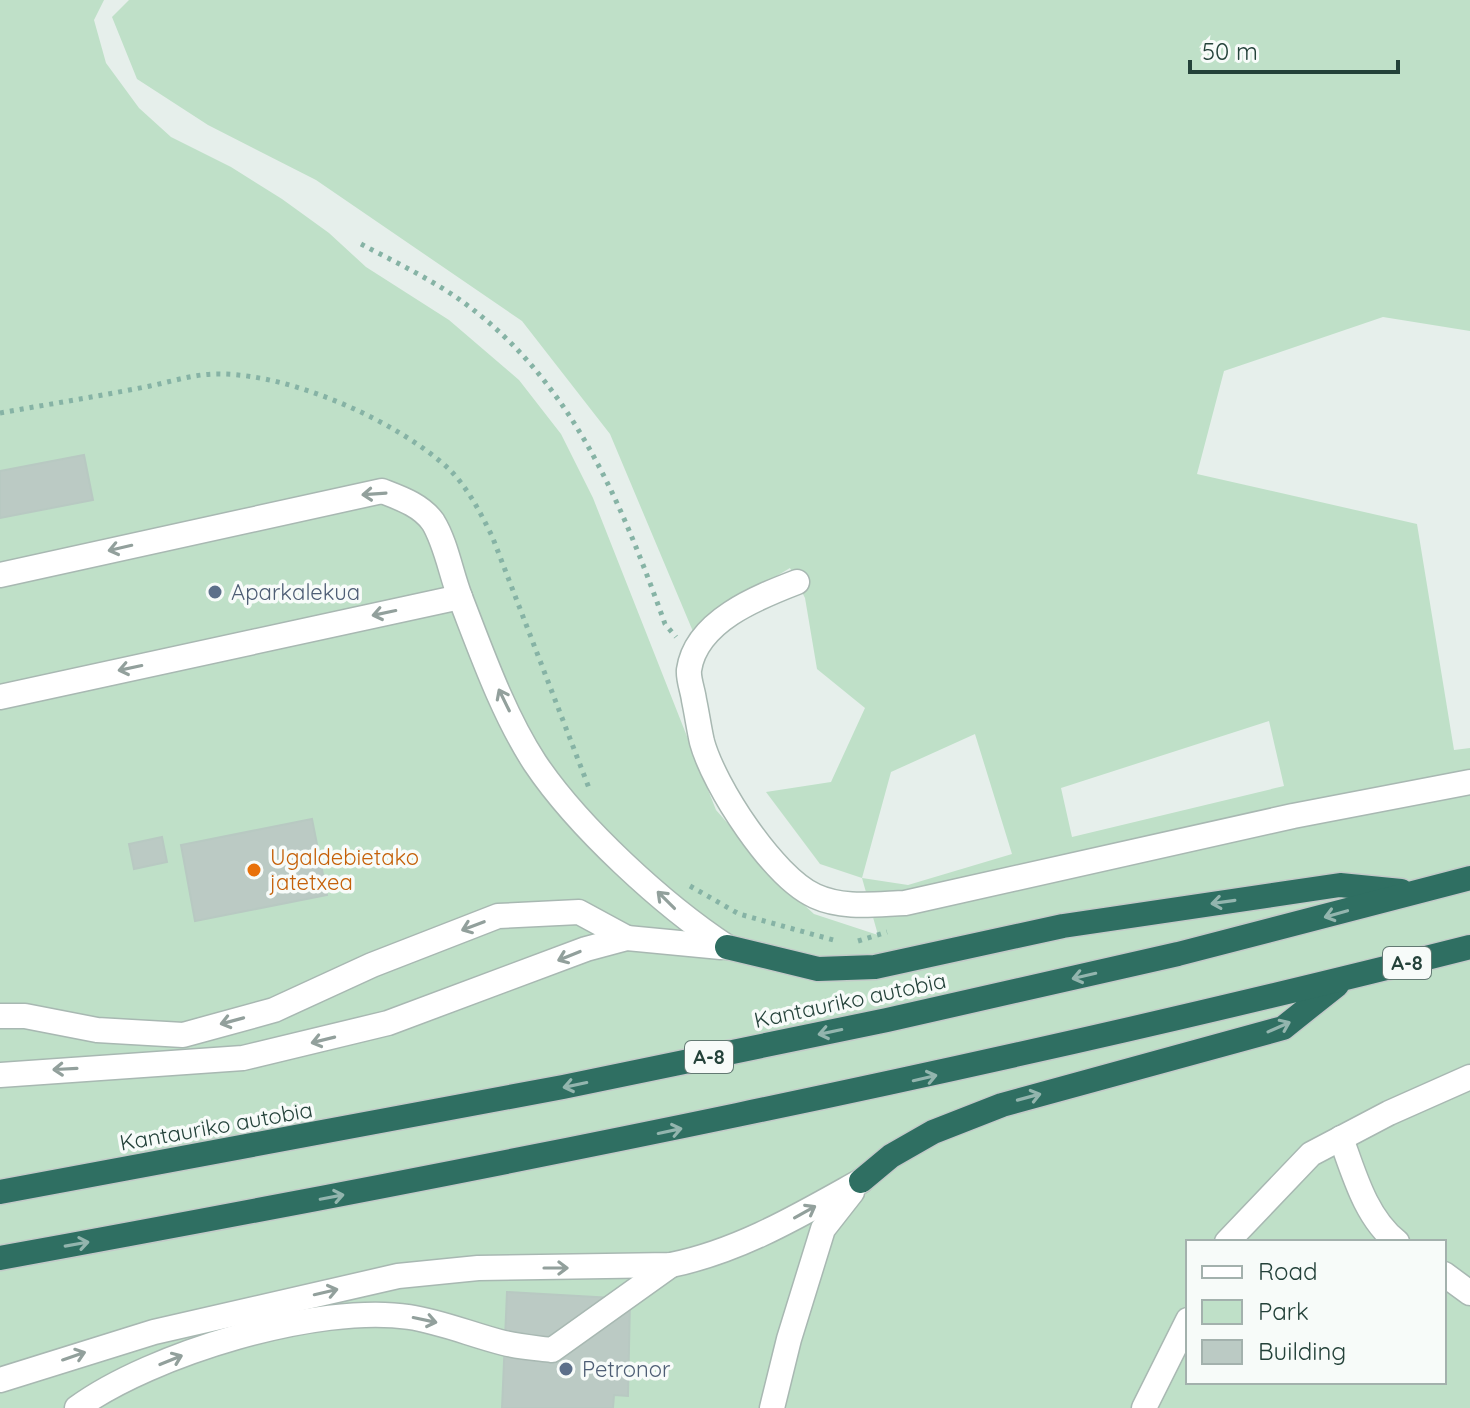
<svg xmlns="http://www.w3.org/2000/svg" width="1470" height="1408" font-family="Quicksand,sans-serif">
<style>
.green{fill:#bfe0c8;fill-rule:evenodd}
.building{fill:#bbcac4;stroke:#b8c9c2;stroke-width:2}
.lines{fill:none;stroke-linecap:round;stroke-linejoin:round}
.minor-casing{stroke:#a8b8b2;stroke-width:27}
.highway-casing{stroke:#c2cac8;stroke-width:27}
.path{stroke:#86b3a5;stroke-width:5;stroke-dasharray:4 6;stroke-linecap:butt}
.minor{stroke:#fff;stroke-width:24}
.highway{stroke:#2f6f62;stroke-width:24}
.oneway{stroke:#92a09c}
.oneway2{stroke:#93b5ae}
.service-dot{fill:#5c6f8a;stroke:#f7fbf9;stroke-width:3}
.food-dot{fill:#e8710a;stroke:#f7fbf9;stroke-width:3}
.labels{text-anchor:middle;stroke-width:7;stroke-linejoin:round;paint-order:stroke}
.shield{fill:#f7fbf9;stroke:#637a73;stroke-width:2}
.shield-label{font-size:20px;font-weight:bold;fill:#24423a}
.service-label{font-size:22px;fill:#4e5e75;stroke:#f7fbf9;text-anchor:start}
.food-label{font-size:22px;fill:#c56008;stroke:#f7fbf9;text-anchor:start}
.street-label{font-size:22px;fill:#24423a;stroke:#f7fbf9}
</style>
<rect width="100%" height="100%" fill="#e6efeb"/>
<path class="green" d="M 0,0 L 104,0 L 94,20 L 106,63 L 139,108 L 171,137 L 231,167 L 282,199 L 329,233 L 366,267 L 449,320 L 519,380 L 561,434 L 593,498 L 716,810 L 781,884 L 814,914 L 878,935 L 862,878 L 820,864 L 766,792 L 831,782 L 865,708 L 817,669 L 805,598 L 790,568 L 702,621 L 697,641 L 610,434 L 522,321 L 316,180 L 208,125 L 137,79 L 112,17 L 129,0 L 1470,0 L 1470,331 L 1383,317 L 1224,371 L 1197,474 L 1417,524 L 1454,750 L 1470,748 L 1470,1408 L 0,1408 ZM 1269,721 L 1284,786 L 1072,837 L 1061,788 ZM 975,734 L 1012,854 L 908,885 L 862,878 L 891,772 ZM 1188,1242 L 1444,1242 L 1444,1382 L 1188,1382 Z"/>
<g class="building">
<polygon points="84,455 93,500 0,518 0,471"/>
<polygon points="312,819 327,895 195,921 181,845"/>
<polygon points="162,837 167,862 134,869 129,844"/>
<polygon points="507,1292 630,1299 628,1396 614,1395 613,1408 502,1408"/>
</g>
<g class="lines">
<g class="minor-casing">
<g id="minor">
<path d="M 0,575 L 382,491 C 400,498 421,505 433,522 C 446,543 451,574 460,597 C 481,651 503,714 535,763 C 578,827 663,905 727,947"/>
<path d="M 797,582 C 758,597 696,621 689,670 C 688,679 693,691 694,700 C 697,714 699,729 702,742 C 714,786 773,877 815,896 C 843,909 876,904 905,903 L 1293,816 L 1470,782"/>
<polyline points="0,697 460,597"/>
<polyline points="0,1016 25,1016 97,1030 183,1035 274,1010 372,965 498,916 579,912 627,938"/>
<polyline points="0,1075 243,1058 388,1023 586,949 627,938 721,947"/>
<path d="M 1341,1138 C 1354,1174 1366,1218 1397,1242"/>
<polyline points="1227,1242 1311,1154 1389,1113 1470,1077"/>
<polyline points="1444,1274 1470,1293"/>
<path d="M 0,1380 L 154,1332 L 398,1276 L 478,1268 L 671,1265 C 740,1251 800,1215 861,1181"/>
<path d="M 77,1408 C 151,1354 319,1303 409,1317 C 442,1322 472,1335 504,1343 C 520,1347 536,1348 552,1350 L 671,1265"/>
<polyline points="772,1408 789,1339 823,1229 852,1192"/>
<polyline points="1144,1408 1188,1320"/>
</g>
</g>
<g class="highway-casing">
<g id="highway">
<polyline points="727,947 818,969 875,967 1063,926 1340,885 1401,891"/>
<polyline points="861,1181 891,1156 933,1132 1002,1105 1283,1028 1337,985"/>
<polyline points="0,1192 563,1087 887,1020 1178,954 1470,878"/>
<path d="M 0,1258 C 493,1168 984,1070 1470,947"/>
</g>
</g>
<g class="path">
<path d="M 361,244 C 397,263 435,281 467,305 C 573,384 622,504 665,624 L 676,637"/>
<path d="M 0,413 C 50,404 100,396 150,386 C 174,381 197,373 222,374 C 293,375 397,421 449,469 C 468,488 480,512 492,536 L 589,788"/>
<polyline points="690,886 739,914 837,941"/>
<polyline points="858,941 887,932"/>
</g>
<use href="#minor" class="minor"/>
<use href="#highway" class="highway"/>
</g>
<defs><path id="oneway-shaft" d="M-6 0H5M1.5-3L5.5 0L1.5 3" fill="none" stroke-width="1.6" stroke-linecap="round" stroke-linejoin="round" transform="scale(2)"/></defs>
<g class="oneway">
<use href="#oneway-shaft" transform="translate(374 494) rotate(176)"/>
<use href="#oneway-shaft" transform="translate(120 548) rotate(167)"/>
<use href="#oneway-shaft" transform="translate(384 613) rotate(168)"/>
<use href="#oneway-shaft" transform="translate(130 668) rotate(168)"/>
<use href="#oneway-shaft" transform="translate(504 700) rotate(-116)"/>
<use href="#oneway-shaft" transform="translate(666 900) rotate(-135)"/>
<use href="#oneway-shaft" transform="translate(473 926) rotate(159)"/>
<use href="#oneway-shaft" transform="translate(569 956) rotate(158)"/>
<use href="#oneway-shaft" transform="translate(232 1021) rotate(165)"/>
<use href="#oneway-shaft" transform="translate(323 1040) rotate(166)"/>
<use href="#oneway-shaft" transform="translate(65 1069) rotate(177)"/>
<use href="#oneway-shaft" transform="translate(805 1212) rotate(-29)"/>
<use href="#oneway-shaft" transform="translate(556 1268)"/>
<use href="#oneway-shaft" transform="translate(326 1292) rotate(-13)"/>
<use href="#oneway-shaft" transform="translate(425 1320) rotate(12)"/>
<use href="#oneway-shaft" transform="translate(74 1356) rotate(-19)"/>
<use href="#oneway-shaft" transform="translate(171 1360) rotate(-22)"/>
</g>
<g class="oneway2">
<use href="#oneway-shaft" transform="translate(1223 902) rotate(172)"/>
<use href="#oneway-shaft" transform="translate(1336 914) rotate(164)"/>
<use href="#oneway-shaft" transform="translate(1084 976) rotate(167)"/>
<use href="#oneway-shaft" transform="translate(1279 1027) rotate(-24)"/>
<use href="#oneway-shaft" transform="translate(830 1032) rotate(168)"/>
<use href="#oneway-shaft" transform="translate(925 1078) rotate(-13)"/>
<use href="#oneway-shaft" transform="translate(575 1085) rotate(168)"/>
<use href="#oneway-shaft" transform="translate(1029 1097) rotate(-15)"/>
<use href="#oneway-shaft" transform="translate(670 1131) rotate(-12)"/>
<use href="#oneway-shaft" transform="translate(332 1197) rotate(-11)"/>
<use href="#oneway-shaft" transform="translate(77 1244) rotate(-10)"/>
</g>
<g class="service-dot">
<circle cx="215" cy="592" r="8"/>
<circle cx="566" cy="1369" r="8"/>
</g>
<circle class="food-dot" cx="254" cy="870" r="8"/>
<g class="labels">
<g class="shield">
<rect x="1383" y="947" width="48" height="32" rx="6"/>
<rect x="685" y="1041" width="48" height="32" rx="6"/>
</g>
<g class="shield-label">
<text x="1407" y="970">A-8</text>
<text x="709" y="1064">A-8</text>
</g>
<g class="service-label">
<text x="231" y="600">Aparkalekua</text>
<text x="582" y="1377">Petronor</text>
</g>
<g class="food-label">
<text x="270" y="865">Ugaldebietako<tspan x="270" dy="25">jatetxea</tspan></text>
</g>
<g class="street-label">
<text transform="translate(850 1000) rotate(-12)" y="8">Kantauriko autobia</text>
<text transform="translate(216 1126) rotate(-10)" y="8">Kantauriko autobia</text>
</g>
</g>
<rect x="1186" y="1240" width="260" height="144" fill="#f7fbf9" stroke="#a3b1ad" stroke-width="2"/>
<rect x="1202" y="1266" width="40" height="12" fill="#ffffff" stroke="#a3b1ad" stroke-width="2"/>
<text x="1258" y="1280" font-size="24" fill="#24423a">Road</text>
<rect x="1202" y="1300" width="40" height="24" fill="#bfe0c8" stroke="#a3b1ad" stroke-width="2"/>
<text x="1258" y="1320" font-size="24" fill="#24423a">Park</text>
<rect x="1202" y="1340" width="40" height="24" fill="#bbcac4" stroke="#a3b1ad" stroke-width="2"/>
<text x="1258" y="1360" font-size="24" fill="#24423a">Building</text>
<path d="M1190 60v12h208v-12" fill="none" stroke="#24423a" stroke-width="4"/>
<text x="1202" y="60" font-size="24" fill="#24423a" stroke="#f7fbf9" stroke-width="6" paint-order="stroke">50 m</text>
</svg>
